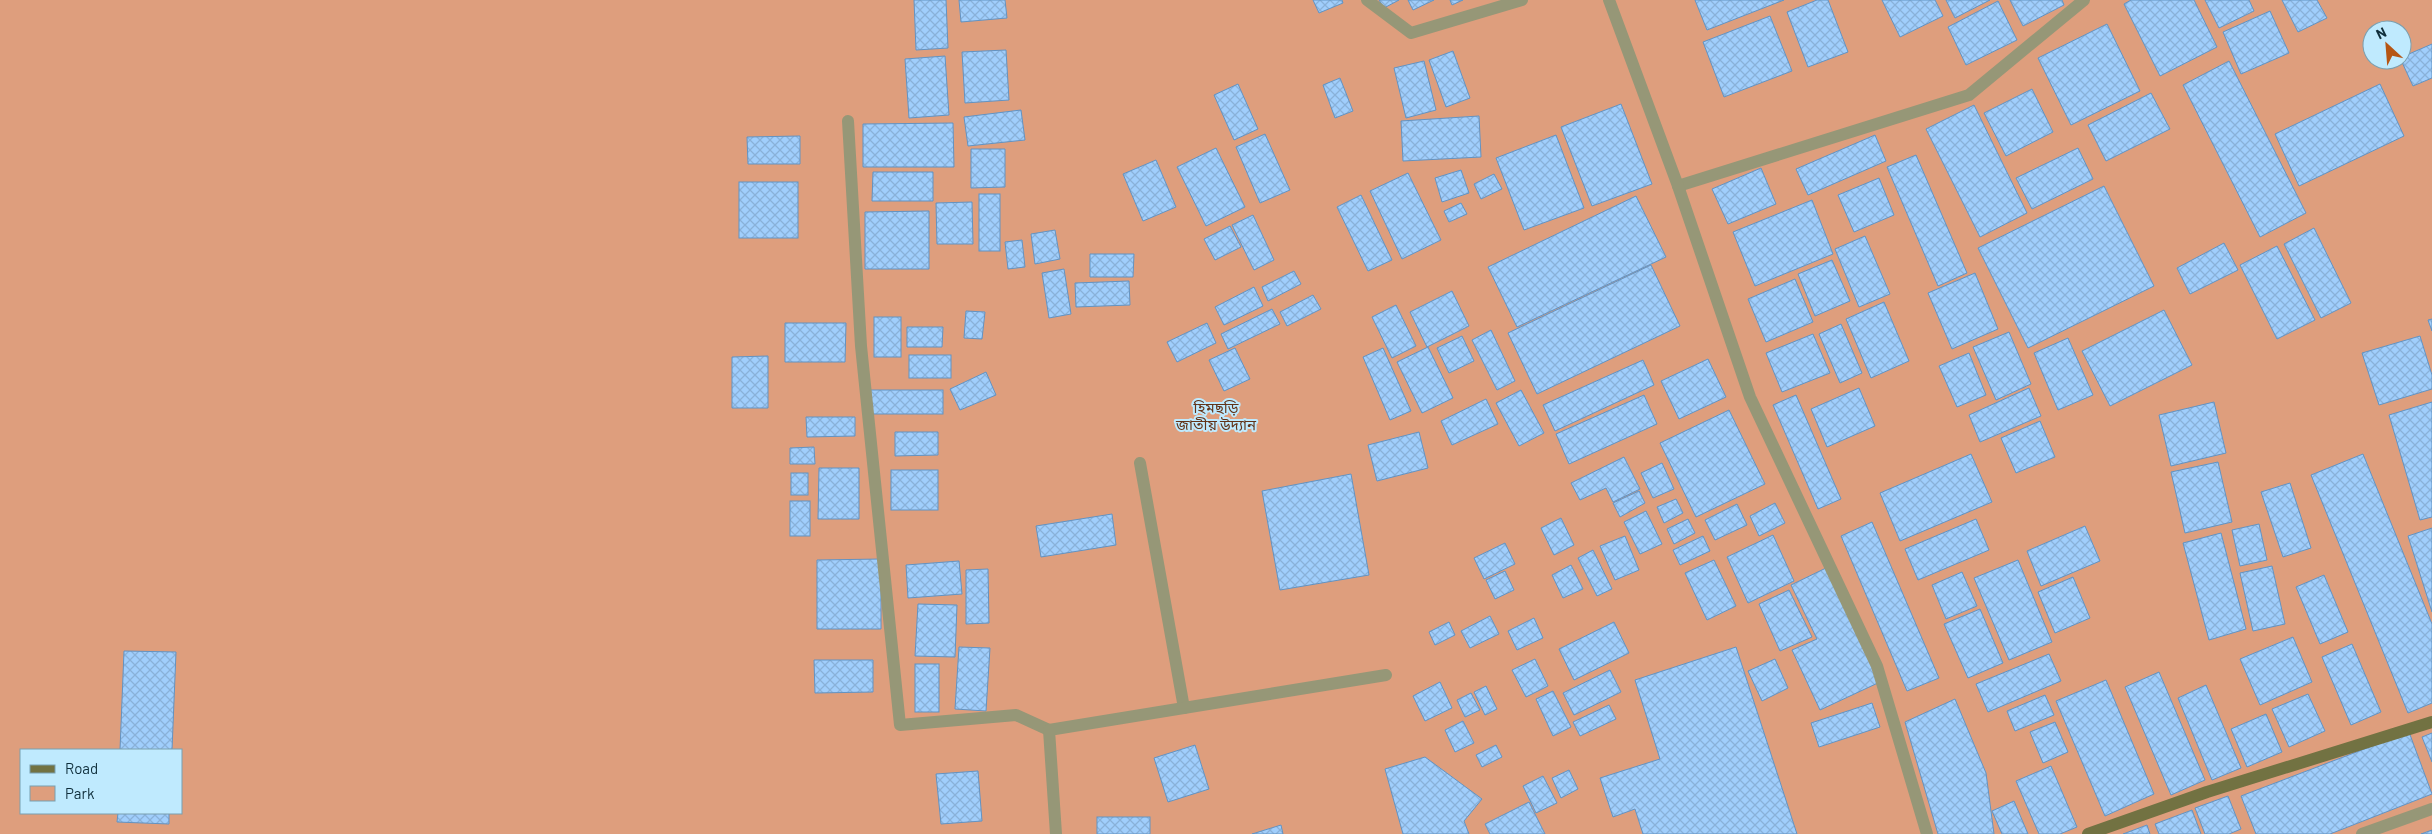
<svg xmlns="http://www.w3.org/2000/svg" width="2432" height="834" font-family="Barlow,'Noto Sans Bengali',sans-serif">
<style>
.green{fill:#de9e7d;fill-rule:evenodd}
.building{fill:url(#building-cross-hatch);stroke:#6393c2}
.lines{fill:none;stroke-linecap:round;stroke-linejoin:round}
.lane{stroke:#969777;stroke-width:12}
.street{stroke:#969777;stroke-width:12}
.secondary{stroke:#727242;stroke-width:12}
.labels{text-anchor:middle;stroke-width:4;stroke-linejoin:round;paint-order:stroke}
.park-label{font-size:15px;fill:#623318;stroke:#bfeafe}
</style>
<defs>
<pattern id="building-cross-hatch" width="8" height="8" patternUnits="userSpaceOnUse" patternTransform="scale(1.25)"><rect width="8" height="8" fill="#a0cefc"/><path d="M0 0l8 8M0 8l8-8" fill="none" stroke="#89b1d9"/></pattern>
</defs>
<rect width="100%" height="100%" fill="#bfeafe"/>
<path class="green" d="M 0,0 L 2432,0 L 2432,834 L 0,834 ZM 2372,30 L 2402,30 L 2402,60 L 2372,60 ZM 21,750 L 181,750 L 181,813 L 21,813 Z"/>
<g class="building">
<polygon points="914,0 946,0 948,48 916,50"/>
<polygon points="959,0 1005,0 1007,18 961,22"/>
<polygon points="1313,0 1342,0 1343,3 1319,13"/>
<polygon points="1379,0 1399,0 1384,8"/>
<polygon points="1408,0 1434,0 1413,10"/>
<polygon points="1450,0 1463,0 1452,5"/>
<polygon points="1695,0 1784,0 1707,30"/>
<polygon points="1817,0 1828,0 1848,52 1808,67 1787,12"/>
<polygon points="1882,0 1935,0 1943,16 1900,37"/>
<polygon points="1946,0 1990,0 1955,18"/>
<polygon points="2010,0 2062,0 2064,5 2023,26"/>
<polygon points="2131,0 2194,0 2217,47 2160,76 2124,4"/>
<polygon points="2205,0 2249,0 2254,11 2219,28"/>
<polygon points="2282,0 2317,0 2327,18 2298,32"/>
<polygon points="1998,1 2017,40 1966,65 1948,27"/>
<polygon points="2270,11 2289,53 2241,74 2223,32"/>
<polygon points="1770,16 1792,71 1724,97 1703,42"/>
<polygon points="2107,24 2140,91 2071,125 2038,58"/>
<polygon points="2432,44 2432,78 2413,86 2401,60 2402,57"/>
<polygon points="1006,50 1009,100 965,103 962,52"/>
<polygon points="1453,51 1470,98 1446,107 1429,60"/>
<polygon points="945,56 949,115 909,118 905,59"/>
<polygon points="1424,61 1436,110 1406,118 1394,68"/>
<polygon points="2229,61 2306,213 2260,237 2183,85"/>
<polygon points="1340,78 1353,111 1335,118 1323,85"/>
<polygon points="1238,84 1258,129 1234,140 1214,95"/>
<polygon points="2380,84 2404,136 2299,186 2275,134"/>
<polygon points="2032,89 2053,132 2006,156 1984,113"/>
<polygon points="2151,93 2170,129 2106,161 2088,125"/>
<polygon points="1621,104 1652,184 1592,206 1561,127"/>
<polygon points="1974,105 2027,213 1980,237 1926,129"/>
<polygon points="1021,110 1025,140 968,146 964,117"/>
<polygon points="1479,116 1481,157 1403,161 1401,121"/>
<polygon points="953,123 954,167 863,167 863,124"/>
<polygon points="1265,134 1290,190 1260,203 1236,147"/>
<polygon points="1556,135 1584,208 1524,230 1496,158"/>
<polygon points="1875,135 1886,161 1808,195 1796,169"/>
<polygon points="800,136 800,164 748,164 747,137"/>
<polygon points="1216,148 1245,207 1206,226 1177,167"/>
<polygon points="2078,148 2093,179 2032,209 2016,178"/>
<polygon points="971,149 1005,149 1005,187 971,188"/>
<polygon points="1916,155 1967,273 1938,286 1887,167"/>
<polygon points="1156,160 1176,207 1143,221 1123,174"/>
<polygon points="1761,168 1776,204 1728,224 1712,189"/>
<polygon points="1461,170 1469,193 1442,202 1435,178"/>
<polygon points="873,172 933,172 933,201 872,201"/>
<polygon points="1408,173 1441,240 1402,259 1370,191"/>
<polygon points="1494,174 1502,189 1481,199 1474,184"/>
<polygon points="1879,178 1894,215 1854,232 1838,195"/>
<rect x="739" y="182" width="59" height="56"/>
<polygon points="2104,186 2154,286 2028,348 1978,248"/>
<rect x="979" y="194" width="21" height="57"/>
<polygon points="1361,195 1392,260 1368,271 1337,207"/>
<polygon points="1636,196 1666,257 1517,327 1488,267"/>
<polygon points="1812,200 1833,254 1755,286 1733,232"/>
<polygon points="972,202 973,244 937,244 936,203"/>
<polygon points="1461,203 1467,214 1449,222 1444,211"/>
<polygon points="929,211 929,269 865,269 865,212"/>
<polygon points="1253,215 1274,260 1254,270 1232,225"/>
<polygon points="1230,226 1241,247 1215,260 1204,239"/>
<polygon points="2314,228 2351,303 2321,318 2284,244"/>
<polygon points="1055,230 1060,259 1035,264 1031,234"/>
<polygon points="1865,236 1890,294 1859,307 1835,249"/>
<polygon points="1022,240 1025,267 1008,269 1005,242"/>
<polygon points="2224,243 2238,270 2190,294 2177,268"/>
<polygon points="2277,246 2315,320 2277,339 2240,265"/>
<polygon points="1090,254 1134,254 1133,277 1090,277"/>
<polygon points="1832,260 1850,301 1815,316 1798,274"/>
<polygon points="1651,265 1680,326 1537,394 1508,333"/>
<polygon points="1064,269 1071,314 1049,318 1042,273"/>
<polygon points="1294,271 1301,284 1268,301 1262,287"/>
<polygon points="1975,273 1998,329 1952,349 1928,293"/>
<polygon points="1795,279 1813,322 1766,342 1748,299"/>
<polygon points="1129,281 1130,305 1076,307 1075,283"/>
<polygon points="1254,287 1263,306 1224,325 1215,307"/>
<polygon points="1452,291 1469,326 1427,347 1410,312"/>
<polygon points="1313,295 1321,309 1287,326 1280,312"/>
<polygon points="1884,302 1909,361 1871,378 1846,319"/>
<polygon points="1396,305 1416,346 1392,358 1372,317"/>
<polygon points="1272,309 1280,324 1228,349 1221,334"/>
<polygon points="2164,310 2192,365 2110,406 2082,351"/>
<polygon points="966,311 985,312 982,339 964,338"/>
<rect x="874" y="317" width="27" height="40"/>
<polygon points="2432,319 2432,331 2428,320"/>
<polygon points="785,323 846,323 845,362 785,362"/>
<polygon points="1207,323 1216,343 1177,362 1167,342"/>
<polygon points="1841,324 1862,373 1840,383 1819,334"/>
<polygon points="907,327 943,327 942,347 907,347"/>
<polygon points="1491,330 1515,381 1497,390 1472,340"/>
<polygon points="2009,332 2031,384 1996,400 1973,347"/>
<polygon points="1813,334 1830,373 1782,392 1766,353"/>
<polygon points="1462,336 1474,361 1449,373 1437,348"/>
<polygon points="2420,336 2432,375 2432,389 2379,405 2362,353"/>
<polygon points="2068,338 2093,395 2058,410 2034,353"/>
<polygon points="1428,347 1453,398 1422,413 1397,362"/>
<polygon points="1235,348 1250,379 1224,391 1209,360"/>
<polygon points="1383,348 1411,411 1390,420 1363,357"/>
<polygon points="1969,353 1986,395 1957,407 1939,366"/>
<rect x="909" y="355" width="42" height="23"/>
<polygon points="768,356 768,408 732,408 732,357"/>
<polygon points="1708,359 1726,397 1679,419 1661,381"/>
<polygon points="1643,360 1654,385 1555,431 1543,405"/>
<polygon points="986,372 996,395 960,410 950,389"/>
<polygon points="1859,388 1875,426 1827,447 1811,409"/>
<polygon points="2029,388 2041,416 1980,442 1969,415"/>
<rect x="869" y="390" width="74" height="24"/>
<polygon points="1521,390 1544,433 1519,446 1496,403"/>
<polygon points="1644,395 1657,424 1569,464 1556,434"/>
<polygon points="1796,395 1841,499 1818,509 1773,405"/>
<polygon points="1486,399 1498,424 1452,445 1441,421"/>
<polygon points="2214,402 2226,453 2171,466 2159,415"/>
<polygon points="2432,402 2432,517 2420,520 2389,415"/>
<polygon points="1729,410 1765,484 1696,517 1660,443"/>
<polygon points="806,417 855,417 855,436 807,437"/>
<polygon points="2040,421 2055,457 2016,473 2001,438"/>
<polygon points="895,432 938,432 938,455 895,456"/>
<polygon points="1419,432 1428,468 1377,481 1368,445"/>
<polygon points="814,447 815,464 790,464 790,448"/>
<polygon points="1971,454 1992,502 1900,541 1880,493"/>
<polygon points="2363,454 2432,624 2432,703 2408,713 2311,475"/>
<polygon points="1624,457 1640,489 1613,502 1606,488 1580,500 1571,483"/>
<polygon points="2218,462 2232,522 2185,533 2171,472"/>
<polygon points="1662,463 1674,489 1653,498 1641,473"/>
<polygon points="819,468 859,468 859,519 818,519"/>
<rect x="891" y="470" width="47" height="40"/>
<rect x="791" y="473" width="17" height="22"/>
<polygon points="1351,474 1369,575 1280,590 1262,491"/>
<polygon points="2290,483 2311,548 2283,557 2261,492"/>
<polygon points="1639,491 1645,503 1620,517 1613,503"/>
<polygon points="1676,499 1683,513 1664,523 1657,507"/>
<rect x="790" y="501" width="20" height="35"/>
<polygon points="1775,503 1785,523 1759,536 1750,516"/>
<polygon points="1737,504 1747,525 1715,540 1705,520"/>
<polygon points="1646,511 1662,544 1640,554 1624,522"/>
<polygon points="1112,514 1116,545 1041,557 1036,526"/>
<polygon points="1561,518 1574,545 1554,555 1541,528"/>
<polygon points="1688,519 1695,533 1674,544 1667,529"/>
<polygon points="1976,519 1989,550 1918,580 1905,549"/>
<polygon points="1872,522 1939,678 1907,691 1841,536"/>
<polygon points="2259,524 2267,560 2240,566 2232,530"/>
<polygon points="2085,526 2100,561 2041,586 2027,551"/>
<polygon points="2432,528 2432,612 2408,536"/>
<polygon points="2221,533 2246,629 2209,640 2183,543"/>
<polygon points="1773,535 1794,581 1748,603 1727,557"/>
<polygon points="1625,536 1639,570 1615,580 1600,546"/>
<polygon points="1703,536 1710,551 1680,565 1673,550"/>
<polygon points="1505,543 1515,564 1484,579 1474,558"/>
<polygon points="1593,550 1612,589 1597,596 1578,558"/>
<polygon points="881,559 881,629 817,629 817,560"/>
<polygon points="1714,560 1736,606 1707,620 1685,573"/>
<polygon points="2018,560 2052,642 2009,660 1974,578"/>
<polygon points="959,561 962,594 908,598 906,565"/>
<polygon points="1571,565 1583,589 1563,598 1552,575"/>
<polygon points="2272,566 2285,624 2253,631 2240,573"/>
<polygon points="1826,568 1880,682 1820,710 1792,650 1817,639 1791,585"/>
<polygon points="988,569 989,623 966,624 966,570"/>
<polygon points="1505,571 1514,590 1495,599 1486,580"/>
<polygon points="1962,572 1977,606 1946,619 1932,585"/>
<polygon points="2324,575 2348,632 2320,644 2296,587"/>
<polygon points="2073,577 2090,618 2055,633 2038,592"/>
<polygon points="1789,590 1812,637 1780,651 1759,604"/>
<polygon points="918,604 957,605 955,657 915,656"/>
<polygon points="1980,609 2003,663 1968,678 1944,624"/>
<polygon points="1490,616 1499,634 1470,648 1461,631"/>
<polygon points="1534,618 1543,638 1517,650 1508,631"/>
<polygon points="1449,622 1455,635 1435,645 1429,632"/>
<polygon points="1614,622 1629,653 1574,680 1559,649"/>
<polygon points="2293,637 2312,682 2260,705 2240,659"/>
<polygon points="2352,644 2381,712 2351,725 2322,657"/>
<polygon points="959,647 990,648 986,711 955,709"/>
<polygon points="1736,647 1797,834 1643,834 1635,809 1613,817 1600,778 1660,759 1635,680"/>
<polygon points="124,651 176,652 172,750 120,750"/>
<polygon points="2049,654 2061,681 1988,712 1976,684"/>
<polygon points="1535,659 1548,686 1526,697 1512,670"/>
<polygon points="1775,659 1788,688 1762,701 1748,671"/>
<polygon points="814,660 873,660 873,692 815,693"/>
<rect x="915" y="664" width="24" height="48"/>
<polygon points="1610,670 1621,692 1574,715 1563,693"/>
<polygon points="2159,672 2205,780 2171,795 2125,687"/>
<polygon points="2106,680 2154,794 2105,816 2056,701"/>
<polygon points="1440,682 1452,708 1425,721 1413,696"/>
<polygon points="2206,685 2241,768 2212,780 2178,698"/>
<polygon points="1486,686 1497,709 1485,715 1474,692"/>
<polygon points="1553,691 1571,727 1553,736 1536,699"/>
<polygon points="1471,693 1480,710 1465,717 1457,700"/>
<polygon points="2308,694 2325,731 2289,747 2272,709"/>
<polygon points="2045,695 2054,715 2015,731 2007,711"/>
<polygon points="1955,699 1986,773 1994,834 1938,834 1905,722"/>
<polygon points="1872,703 1880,727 1819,747 1811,723"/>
<polygon points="1609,705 1616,719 1580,736 1573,722"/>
<polygon points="2266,714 2282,752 2247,767 2231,729"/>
<polygon points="1463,721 1474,743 1455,752 1445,730"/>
<polygon points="2055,722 2068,752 2043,763 2030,732"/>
<polygon points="2409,732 2432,794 2330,834 2256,834 2241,796"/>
<polygon points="2432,733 2432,762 2422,737"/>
<polygon points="1195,745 1209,789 1168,802 1154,758"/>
<polygon points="1496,745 1502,757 1482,767 1476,755"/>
<polygon points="1425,757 1482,799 1464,821 1469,834 1403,834 1385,769"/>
<polygon points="2051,766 2077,827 2060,834 2039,834 2016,781"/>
<polygon points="1569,770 1578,789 1561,798 1552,778"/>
<polygon points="978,771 982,821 941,824 936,774"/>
<polygon points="1543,776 1557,803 1536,813 1523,786"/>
<polygon points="2228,796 2241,829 2229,834 2205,834 2195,808"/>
<polygon points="2014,801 2028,834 2002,834 1992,811"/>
<polygon points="1529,802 1545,834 1490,834 1485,824"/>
<polygon points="2192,810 2201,834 2159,834 2155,824"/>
<polygon points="118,813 169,813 169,824 117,822"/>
<rect x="1097" y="817" width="53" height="17"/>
<polygon points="1281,825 1283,834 1252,834"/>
<polygon points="2147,825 2150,834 2123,834"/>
<polygon points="2432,830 2432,834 2421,834"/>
</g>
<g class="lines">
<g class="lane">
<polyline points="1367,0 1411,33 1522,0"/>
<polyline points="848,121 861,346 900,725 1016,715 1049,730"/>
<polyline points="1678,186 1969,95 2084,0"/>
<polyline points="1140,463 1184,708"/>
<polyline points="1056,834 1049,730 1386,675"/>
<polyline points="2362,834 2432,809"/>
</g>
<polyline class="street" points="1609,0 1678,186 1750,397 1877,666 1927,834"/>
<polyline class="secondary" points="2088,834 2207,792 2432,722"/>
</g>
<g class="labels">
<g class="park-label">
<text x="1216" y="413">হিমছড়ি<tspan x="1216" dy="17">জাতীয় উদ্যান</tspan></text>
</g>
</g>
<rect x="20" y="749" width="162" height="65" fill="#bfeafe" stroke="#799fb0"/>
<rect x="30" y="765" width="25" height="8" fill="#727242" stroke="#799fb0"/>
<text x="65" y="774" font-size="15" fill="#0f2e3b">Road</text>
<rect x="30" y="786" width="25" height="15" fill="#de9e7d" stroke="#799fb0"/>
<text x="65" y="799" font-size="15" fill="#0f2e3b">Park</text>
<g transform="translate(2387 45) rotate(334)"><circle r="24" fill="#bfeafe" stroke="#799fb0"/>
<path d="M0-4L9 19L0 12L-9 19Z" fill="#b65513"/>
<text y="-8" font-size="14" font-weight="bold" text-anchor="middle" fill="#0f2e3b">N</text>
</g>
</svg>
